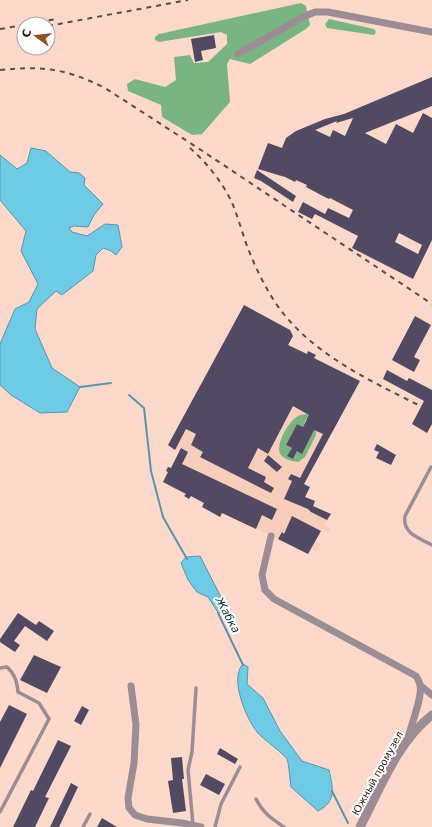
<svg xmlns="http://www.w3.org/2000/svg" width="432" height="827" font-family="'DejaVu Sans',sans-serif">
<style>
.built{fill:#f7cdbb}
.forest{fill:#79b583;fill-rule:evenodd}
.water{fill:#6dcbe5;stroke:#5896a7}
.lines{fill:none;stroke-linecap:round;stroke-linejoin:round}
.stream{stroke:#5896a7;stroke-width:2}
.building{fill:#524963;fill-rule:evenodd}
.service{stroke:#9c8d94;stroke-width:3.5}
.minor{stroke:#9c8d94;stroke-width:7}
.tertiary{stroke:#9c8d94;stroke-width:9}
.rail{stroke:#5e4b44;stroke-width:2;stroke-dasharray:5 5;stroke-linecap:butt}
.labels{text-anchor:middle;stroke-width:4;stroke-linejoin:round;paint-order:stroke}
.street-label{font-size:10px;fill:#281b16;stroke:#fff}
.water-label{font-size:11px;font-style:italic;fill:#06343f;stroke:#fff}
</style>
<rect width="100%" height="100%" fill="#fcd9cb"/>
<polygon class="built" points="244,305 290,330 293,336 289,345 306,354 308,351 316,355 314,358 359,381 304,484 310,487 306,497 315,501 314,506 331,514 325,525 330,529 328,532 322,529 315,541 320,544 317,551 311,548 308,554 278,539 222,513 220,517 202,507 204,503 191,497 189,499 184,496 185,494 163,482 168,472 166,471 168,467 171,468 179,452 168,445"/>
<g class="forest">
<polygon points="301,3 306,6 310,25 306,29 250,64 230,59 227,64 230,102 202,134 192,135 162,117 161,105 128,91 127,84 135,79 165,87 176,80 174,57 190,55 194,63 208,62 227,44 227,35 221,32 159,42 155,40 155,37 159,34"/>
<polygon points="329,19 374,29 376,32 374,35 327,28 325,24"/>
<path d="M 307,414 L 316,419 L 316,435 L 305,457 L 298,462 C 292,461 285,460 281,455 C 274,445 289,421 298,416 C 300,415 304,414 307,414 ZM 306,419 L 312,422 L 302,453 L 297,451 L 288,456 L 292,448 L 286,445 L 297,424 L 303,427 Z"/>
</g>
<g class="water">
<polygon points="31,148 46,151 70,172 79,173 85,178 84,185 103,204 94,215 88,227 74,226 69,228 72,232 87,236 105,224 118,225 122,247 116,255 111,251 103,248 96,255 93,271 62,295 56,291 37,309 35,329 52,368 80,387 67,412 40,413 11,395 0,385 0,344 15,309 29,302 38,284 21,251 26,231 0,200 0,155 17,169 27,163"/>
<polygon points="200,556 222,599 219,614 208,597 197,592 188,580 181,563 186,557"/>
<path d="M 243,664 L 248,667 L 247,684 L 263,698 L 280,731 L 302,761 L 329,770 C 333,788 337,801 318,811 L 291,787 C 290,781 289,764 287,759 C 283,753 263,739 257,732 C 246,718 229,678 243,664 Z"/>
</g>
<g class="lines">
<g class="stream">
<polyline points="80,387 111,383"/>
<polyline points="129,395 144,408 151,471 163,517 187,559"/>
<polyline points="218,613 243,665"/>
<polyline points="332,791 348,823"/>
</g>
</g>
<g class="building">
<polygon points="214,35 216,48 201,51 203,60 195,62 191,39"/>
<path d="M 432,77 L 432,106 L 365,133 L 386,144 L 396,124 L 413,133 L 423,113 L 432,118 L 432,240 L 413,279 L 352,248 L 358,236 L 315,214 L 312,219 L 298,212 L 303,202 L 325,214 L 328,208 L 349,218 L 353,210 L 330,198 L 329,199 L 319,194 L 306,187 L 307,185 L 296,180 L 295,182 L 285,177 L 258,169 L 268,143 L 282,148 L 286,138 L 296,131 L 325,119 L 344,114 ZM 353,118 L 345,136 L 333,130 L 330,137 L 315,130 L 337,121 L 336,123 ZM 399,233 L 422,245 L 418,254 L 395,242 Z"/>
<polygon points="257,170 296,196 293,202 261,181 254,178"/>
<polygon points="244,305 290,330 293,336 288,345 307,354 308,351 316,355 314,358 360,381 304,484 310,487 305,497 315,501 313,506 331,514 327,520 311,512 308,509 284,499 292,481 288,479 291,474 300,478 323,434 314,430 302,454 297,451 293,459 287,456 292,448 286,445 297,424 303,427 309,415 293,406 268,454 258,448 248,468 266,477 264,482 274,488 271,493 200,457 203,452 191,445 196,434 186,429 175,450 168,445"/>
<polygon points="415,316 431,325 414,357 420,360 414,372 392,360"/>
<polygon points="387,370 407,381 409,378 432,390 432,424 427,433 412,424 424,401 383,379"/>
<polygon points="377,444 396,455 391,465 376,458 379,452 374,450"/>
<polygon points="181,448 188,452 182,464 277,509 272,520 262,515 256,529 222,513 220,517 202,507 204,503 191,496 189,499 184,496 186,494 163,482 168,472 166,471 168,467 171,468"/>
<polygon points="268,455 282,467 277,472 264,461"/>
<polygon points="292,516 321,531 308,554 278,539 282,532 284,534"/>
<polygon points="18,613 36,625 39,621 54,631 47,641 25,626 14,641 20,645 15,652 0,642 0,639"/>
<polygon points="34,655 61,667 47,693 20,680"/>
<polygon points="9,705 27,714 0,768 0,722"/>
<polygon points="82,706 89,710 81,725 74,721"/>
<polygon points="58,740 71,746 45,797 49,798 35,827 13,827 31,790 33,791"/>
<polygon points="220,748 238,759 235,764 217,754"/>
<polygon points="182,757 184,779 182,779 186,811 173,813 168,781 173,780 171,758"/>
<polygon points="206,774 225,784 219,795 200,785"/>
<polygon points="71,783 78,787 59,827 50,827"/>
<polygon points="102,818 117,827 97,827"/>
</g>
<g class="lines">
<g class="service">
<path d="M 431,467 L 405,516 C 402,533 419,538 432,545"/>
<path d="M 0,668 L 7,667 C 15,674 17,682 18,692 L 39,703 L 49,719 L 0,812"/>
<path d="M 256,799 C 263,813 271,818 284,827"/>
<polyline points="193,825 188,770 192,752 196,688"/>
<polyline points="83,827 90,814"/>
<polyline points="215,827 221,804 240,767"/>
</g>
<g class="minor">
<polyline points="238,54 301,18 315,12 328,12 432,32"/>
<path d="M 271,536 L 262,575 L 265,590 L 274,599 L 416,676 C 418,679 419,681 420,685 C 423,696 411,725 408,738"/>
<polyline points="131,686 136,725 134,763 128,798 129,808 135,815 147,819 182,823 201,827"/>
<polyline points="421,686 432,695"/>
</g>
<path class="tertiary" d="M 360,827 C 380,789 398,741 432,715"/>
<g class="rail">
<polyline points="29,24 56,19"/>
<polyline points="48,26 188,0"/>
<polyline points="0,29 24,25"/>
<path d="M 0,70 C 43,66 65,68 105,88 L 201,150 L 432,304"/>
<path d="M 190,148 C 207,163 224,184 233,205 C 239,220 243,236 249,251 C 255,266 262,281 270,294 C 304,353 374,382 432,412"/>
</g>
</g>
<g class="labels">
<g class="street-label">
<text transform="translate(377 773) rotate(-61)" y="4">Южный промузел</text>
</g>
<g class="water-label">
<text transform="translate(228 615) rotate(62)" y="4">Жабка</text>
</g>
</g>
<g transform="translate(36 36) rotate(285)"><circle r="19" fill="#ffffff" stroke="#a9a4a2"/>
<path d="M0-3L7 15L0 10L-7 15Z" fill="#935120"/>
<text y="-6" font-size="11" font-weight="bold" text-anchor="middle" fill="#281b16">С</text>
</g>
</svg>
